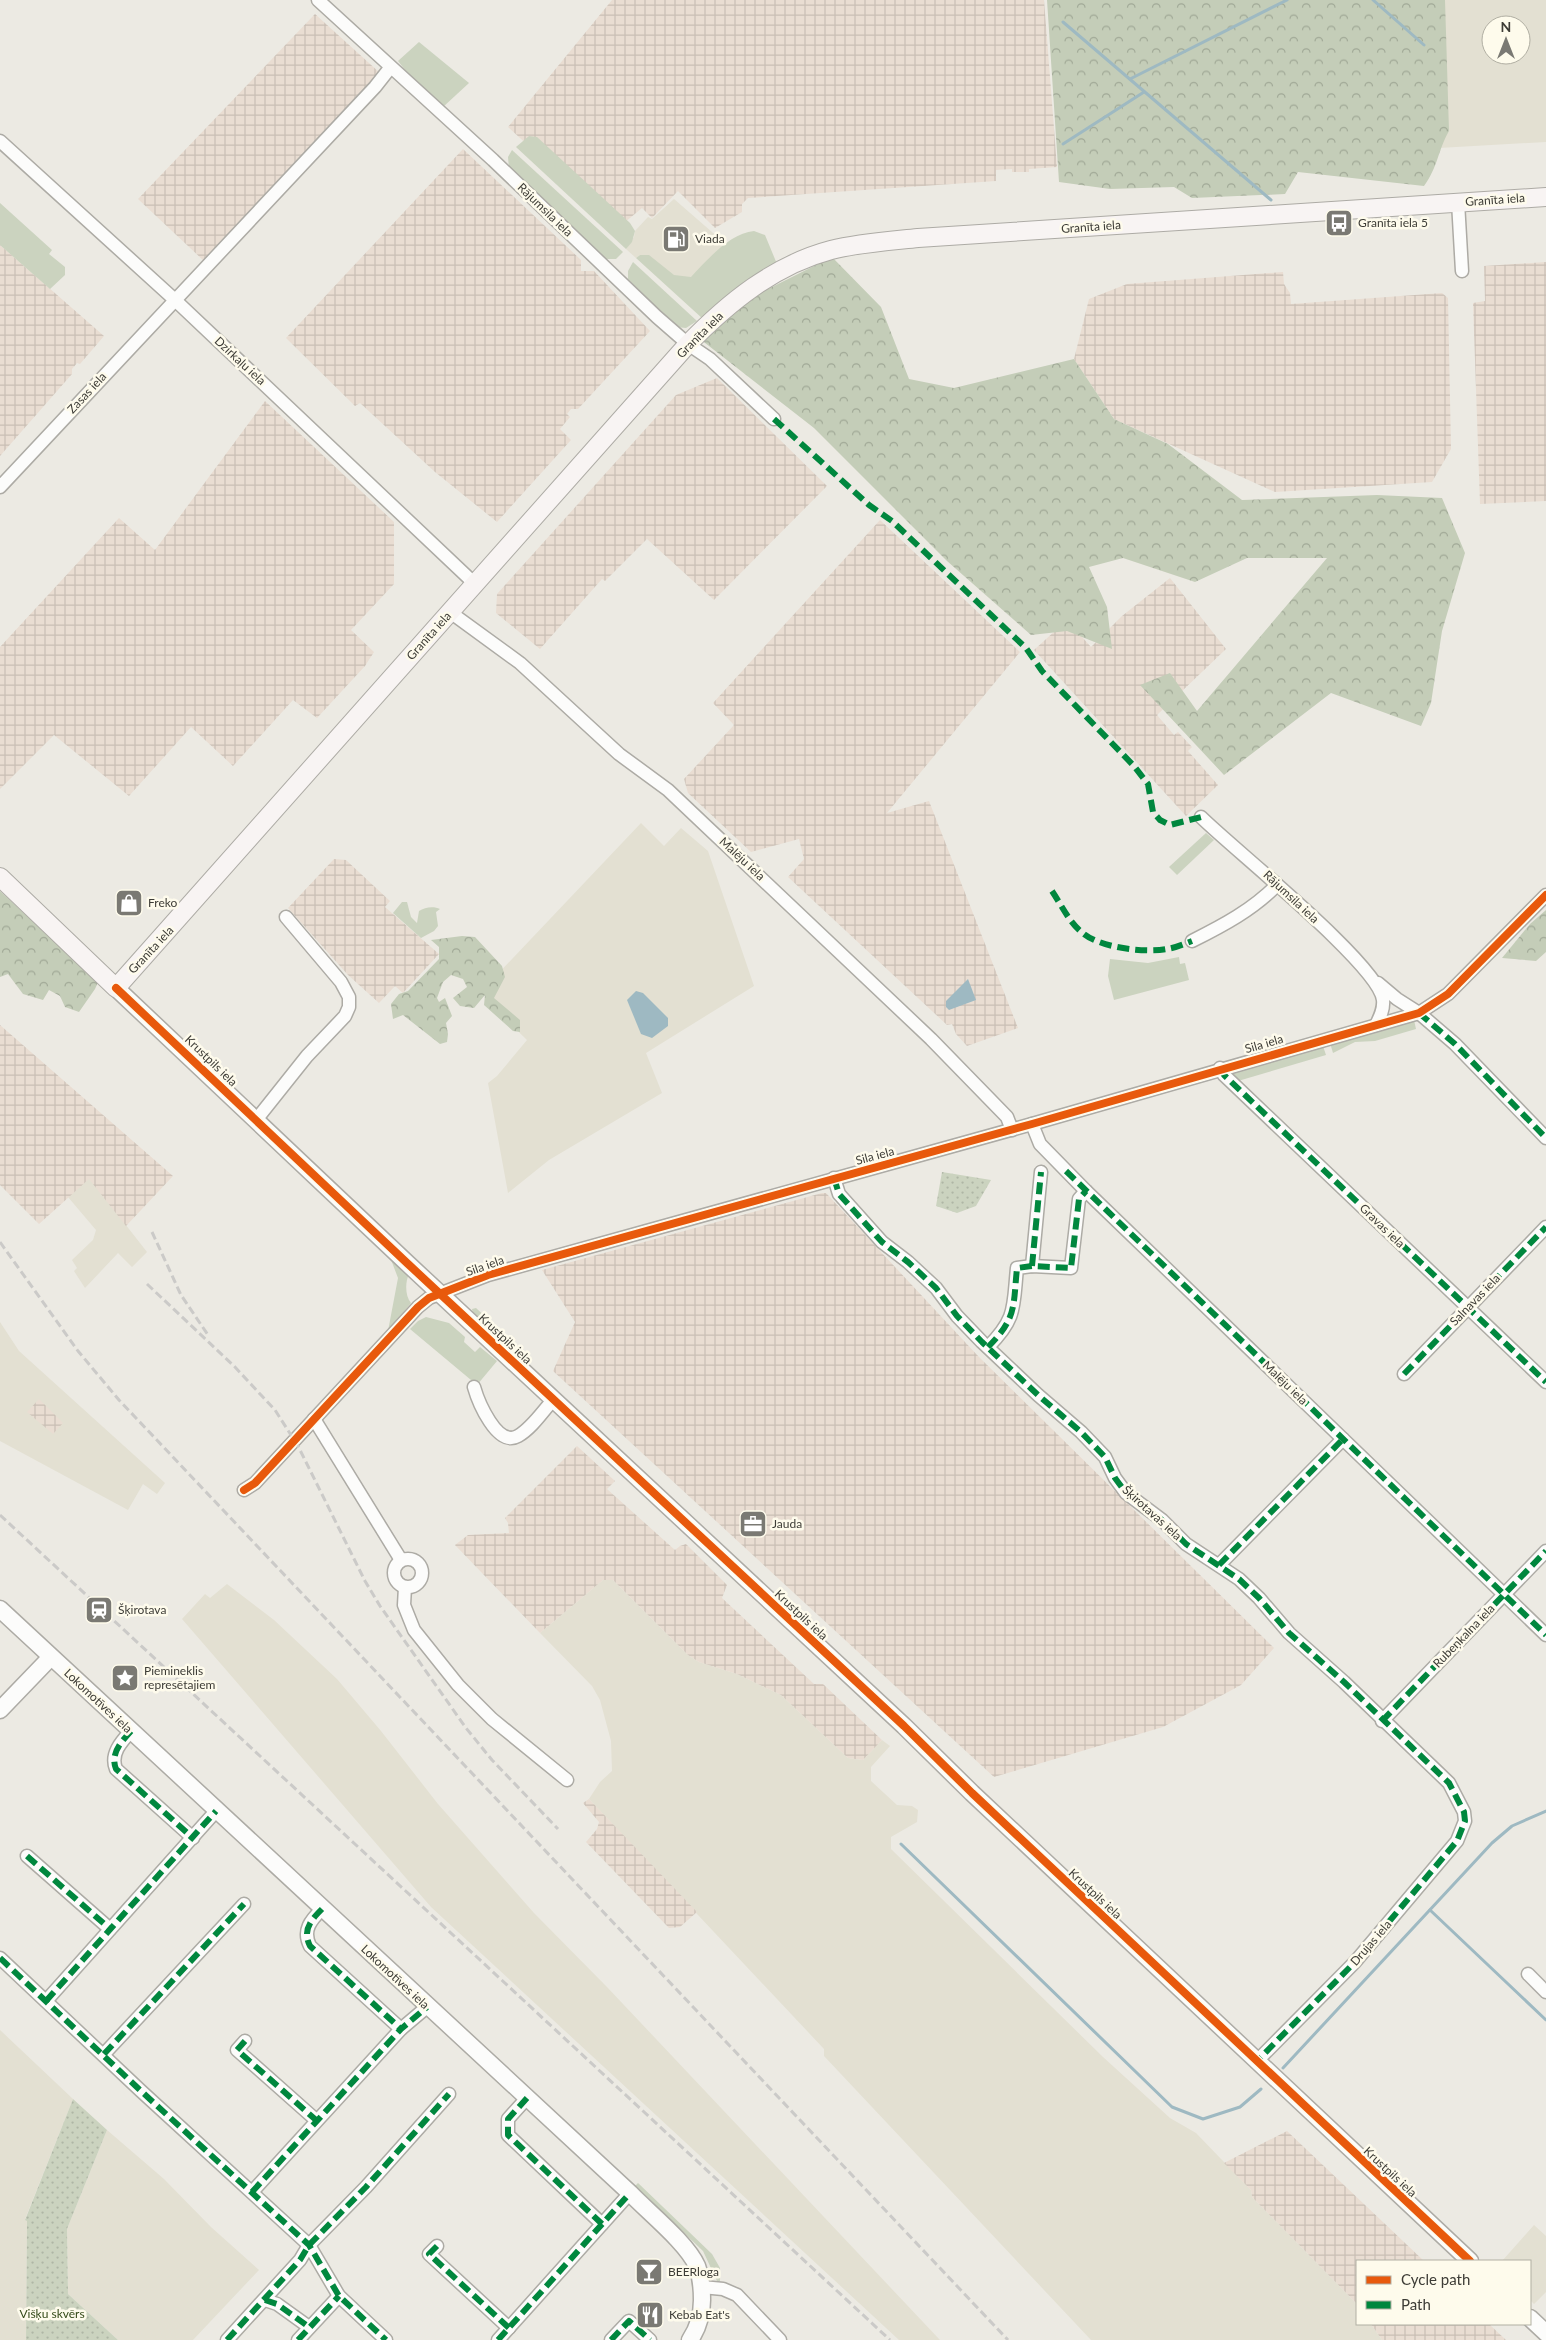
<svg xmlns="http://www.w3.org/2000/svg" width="1546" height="2340" font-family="Lato,sans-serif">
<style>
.built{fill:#e3e0d2;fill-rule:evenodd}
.industrial{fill:url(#industrial-grid)}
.green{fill:#cbd3bf}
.forest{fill:url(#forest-crowns)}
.park{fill:url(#park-dots)}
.water{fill:#9eb9c2}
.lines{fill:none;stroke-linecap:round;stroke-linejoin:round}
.stream{stroke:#9eb9c2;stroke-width:3}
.minor-casing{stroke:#adaba5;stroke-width:15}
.tertiary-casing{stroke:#adaba5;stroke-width:19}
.secondary-casing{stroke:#adaba5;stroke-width:20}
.minor{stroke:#fcfcfb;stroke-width:12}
.tertiary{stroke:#fcfcfb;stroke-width:16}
.secondary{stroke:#f8f4f3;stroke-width:18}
.rail{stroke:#cbcac8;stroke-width:3;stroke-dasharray:8 4;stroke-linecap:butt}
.quiet{stroke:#00873e;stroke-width:6;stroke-dasharray:12 6;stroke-linecap:butt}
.cycleway-casing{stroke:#fefbec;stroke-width:11}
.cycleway{stroke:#e8590c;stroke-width:8}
.labels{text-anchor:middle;stroke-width:5;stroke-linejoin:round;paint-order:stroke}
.street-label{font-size:12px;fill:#3d3c36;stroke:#fefbec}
.poi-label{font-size:12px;fill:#3d3c36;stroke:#fefbec;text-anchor:start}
.park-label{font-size:12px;fill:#334917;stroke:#fefbec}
</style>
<defs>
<pattern id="industrial-grid" width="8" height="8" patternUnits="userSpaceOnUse" patternTransform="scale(1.25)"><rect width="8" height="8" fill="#e9ddd2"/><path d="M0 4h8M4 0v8" fill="none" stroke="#c9bfb5"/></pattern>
<pattern id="forest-crowns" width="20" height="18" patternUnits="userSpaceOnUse" patternTransform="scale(1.25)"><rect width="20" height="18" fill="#c4cdb8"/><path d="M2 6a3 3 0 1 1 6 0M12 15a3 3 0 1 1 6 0" fill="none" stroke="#a0a896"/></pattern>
<pattern id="park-dots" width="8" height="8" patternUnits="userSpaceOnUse" patternTransform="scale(1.25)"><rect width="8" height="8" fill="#cbd3bf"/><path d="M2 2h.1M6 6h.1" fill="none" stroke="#afb6a5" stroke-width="1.8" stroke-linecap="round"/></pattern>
</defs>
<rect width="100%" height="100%" fill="#eceae3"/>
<g class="built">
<path d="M 1434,0 L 1546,0 L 1546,142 L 1439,148 ZM 1491,25 L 1521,25 L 1521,55 L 1491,55 Z"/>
<polygon points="674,199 728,246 692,278 675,278 640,255 636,258 626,249 634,237 635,231 648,217 652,219"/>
<polygon points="641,823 664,846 681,828 708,851 754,986 646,1053 662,1093 549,1160 508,1193 488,1083 497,1076 527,1040 493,1007 493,979"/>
<polygon points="89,1178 147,1252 132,1267 118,1253 85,1288 74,1271 77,1268 72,1260 93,1240 96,1230 68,1197"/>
<polygon points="0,1322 19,1351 165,1483 157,1494 143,1484 128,1510 0,1441"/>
<polygon points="603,1580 613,1580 688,1655 699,1662 737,1674 781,1695 848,1758 863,1760 882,1740 890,1746 871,1767 871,1781 897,1805 912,1806 918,1810 917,1822 891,1837 891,1849 1103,2057 1170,2118 1196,2133 1251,2190 1252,2197 1357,2304 1357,2324 1371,2324 1382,2340 1091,2340 824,2056 824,2049 589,1799 600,1782 612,1771 611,1741 600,1700 592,1686 540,1633"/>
<polygon points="227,1584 274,1620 337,1679 381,1731 438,1804 534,1913 607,1987 940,2340 899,2340 431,1907 182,1619 205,1594 210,1598"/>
<polygon points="0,2030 73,2099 25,2219 27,2220 26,2340 0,2340"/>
<polygon points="107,2130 164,2179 211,2227 259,2270 193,2340 118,2340 68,2294 67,2229"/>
<polygon points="1534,2225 1546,2236 1546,2292 1534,2304 1530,2300 1530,2261 1502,2261"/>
</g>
<g class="industrial">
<polygon points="612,0 1044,0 1057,167 1029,169 1029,172 1012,172 1012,169 996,170 996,181 748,198 742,204 742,212 715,228 678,191 652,218 642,208 618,228 508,127"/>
<polygon points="315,14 380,73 205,262 138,199"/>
<polygon points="463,149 581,260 581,271 594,271 650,331 578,409 571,409 567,414 570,417 560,429 571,440 497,522 435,472 360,403 355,406 286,338"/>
<polygon points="0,245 104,336 80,364 77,363 72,369 72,374 0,456"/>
<polygon points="1546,262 1546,501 1480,504 1473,303 1485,301 1484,266"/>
<polygon points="1283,272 1284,284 1290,293 1291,304 1442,293 1448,298 1451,449 1432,482 1275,492 1114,419 1074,359 1089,299 1127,284"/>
<polygon points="717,378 827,486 714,600 647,539 605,581 602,579 540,649 496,613 497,594 676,395"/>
<polygon points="265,401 394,522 394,584 351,630 374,652 365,666 317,718 293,700 233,766 191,727 129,796 54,735 0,789 0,647 119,518 155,550"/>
<polygon points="880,520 1020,652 887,813 929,801 1018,1028 967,1046 956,1034 952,1024 947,1025 788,877 804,859 799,839 751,852 688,793 684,779 734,725 713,703"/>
<polygon points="1170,578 1226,649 1157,715 1174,735 1178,732 1192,747 1188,751 1218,785 1186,816 1034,650 1067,620 1091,647 1122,616"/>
<polygon points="334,859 346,860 390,901 385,907 439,954 403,993 395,986 379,1003 348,975 288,908"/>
<polygon points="0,1025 173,1176 126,1226 89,1179 39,1224 0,1185"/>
<polygon points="822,1193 826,1193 979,1357 1274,1648 1241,1685 1163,1727 994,1777 553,1371 575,1322 542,1270"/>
<polygon points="39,1399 63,1423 53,1434 27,1412"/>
<polygon points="577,1446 615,1481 607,1489 675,1550 680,1546 686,1544 727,1585 722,1598 814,1684 823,1684 882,1740 863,1760 848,1758 781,1695 737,1674 699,1662 688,1655 613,1580 603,1580 540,1633 455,1545 468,1535 509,1533 508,1523 505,1518"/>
<polygon points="589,1799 697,1912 680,1927 669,1928 586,1842 597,1829 599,1822 583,1803"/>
<polygon points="1287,2131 1424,2261 1357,2261 1357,2304 1252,2197 1251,2190 1224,2163"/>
<polygon points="1371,2324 1489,2324 1506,2340 1382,2340"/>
</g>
<g class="green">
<polygon points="419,42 469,83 443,107 413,80 398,61"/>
<polygon points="529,136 537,137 630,223 635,231 632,242 626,249 516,147"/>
<polygon points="512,150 623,252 616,259 605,259 600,256 509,169 508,157"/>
<polygon points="0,203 52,250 49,254 65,267 65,275 50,289 0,245"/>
<path d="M 754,231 L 765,235 L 777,264 L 703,319 L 636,258 L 640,255 L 649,255 L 674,275 L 691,277 C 707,260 730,233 754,231 Z"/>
<polygon points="633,262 697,321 686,328 676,327 628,279 628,271"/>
<polygon points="1206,833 1214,840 1177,875 1169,867"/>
<path d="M 402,902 L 407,902 L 411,917 L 417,923 L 419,911 C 425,907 434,906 440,909 L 436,912 L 438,926 L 434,931 L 421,938 L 393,913 Z"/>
<polygon points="1179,957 1180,964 1185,963 1189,980 1114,1000 1108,976 1110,959 1148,963"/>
<polygon points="1414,1020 1416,1029 1375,1041 1355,1042 1333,1053 1330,1043"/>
<polygon points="1323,1046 1326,1055 1238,1081 1231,1073"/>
<path d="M 390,1257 L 409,1274 C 405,1282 405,1296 411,1303 L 388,1331 L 398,1278 Z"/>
<polygon points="476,1308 518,1347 515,1349 510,1348 473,1314 472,1309"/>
<polygon points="426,1317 449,1323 465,1337 464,1342 475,1352 480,1347 497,1361 477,1385 410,1329 418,1321"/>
<polygon points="638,2183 712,2254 720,2268 720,2281 717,2281 703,2251 635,2186"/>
</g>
<g class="forest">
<path d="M 1047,0 L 1445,0 L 1449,131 C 1438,150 1438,167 1424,186 L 1298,172 L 1285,194 L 1192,198 L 1174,187 L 1110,189 L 1059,182 Z"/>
<polygon points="832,257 881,307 909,379 954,388 1074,359 1114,419 1168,444 1242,500 1377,495 1442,498 1465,553 1442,631 1431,703 1421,726 1331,693 1224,775 1140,685 1170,673 1197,711 1327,558 1247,558 1195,582 1123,558 1089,567 1107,607 1112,649 1067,631 1031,635 947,561 814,428 700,339 756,295"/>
<polygon points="0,891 98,982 95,989 79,1012 65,1007 60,996 49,990 43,1000 23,994 8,974 0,977"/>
<polygon points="1546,910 1546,952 1536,961 1502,958 1530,924"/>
<polygon points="462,936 475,937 502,966 505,977 494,998 520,1020 520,1032 513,1031 484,1005 485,995 474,1008 460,1006 453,998 467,987 463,979 451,975 443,982 437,998 439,1002 445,998 452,1016 446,1023 448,1034 447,1042 440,1044 403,1015 393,1019 391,1004 399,994 408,991 439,959 439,947 431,940"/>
</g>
<g class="park">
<polygon points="942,1172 991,1180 976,1206 957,1213 936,1206"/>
<polygon points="73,2099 107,2130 67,2229 68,2294 118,2340 26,2340 27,2221 25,2220"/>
</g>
<g class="water">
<polygon points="968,979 976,1000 949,1010 946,1007 946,1001"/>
<polygon points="636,991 643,993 668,1018 668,1026 652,1038 641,1034 627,1000"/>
</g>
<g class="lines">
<g class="stream">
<polyline points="1373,0 1424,45"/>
<polyline points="1063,22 1271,200"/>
<polyline points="1130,79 1287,0"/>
<polyline points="1063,144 1144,92"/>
<polyline points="901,1844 1172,2107 1203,2119 1240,2107 1261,2089"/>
<polyline points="1430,1910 1546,2020"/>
<polyline points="1283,2068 1492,1843 1512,1826 1546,1811"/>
</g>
<g class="minor-casing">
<g id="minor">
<polyline points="318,0 493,160 657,317 688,344 710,359 774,419"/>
<polyline points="0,141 175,300 475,584"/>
<polyline points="1458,202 1462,271"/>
<polyline points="0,487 375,87 390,68"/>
<polyline points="450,612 520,663 619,754 668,790 931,1039 1007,1117 1012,1130"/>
<path d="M 1201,817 C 1232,848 1379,965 1383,1000 C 1384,1009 1380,1017 1376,1025"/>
<path d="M 1192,941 C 1224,925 1252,910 1277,885"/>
<polyline points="1378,983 1397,999 1419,1013 1455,1044 1546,1138"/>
<polyline points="1220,1068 1224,1075 1546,1382"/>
<polyline points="256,1120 307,1056 345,1016 349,1007 349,997 341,982 286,917"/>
<polyline points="1032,1124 1040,1144 1086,1191 1546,1635"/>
<polyline points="834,1178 839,1194 882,1242 908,1262 936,1288 957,1316 982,1342 1038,1395 1081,1432 1105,1457 1115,1478 1126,1493 1162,1520 1186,1544 1239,1579 1259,1598 1289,1633 1344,1682 1449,1783 1464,1812 1465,1821 1457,1841 1355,1962 1256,2062"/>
<polyline points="1032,1266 1041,1172"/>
<path d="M 988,1347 C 1017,1318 1013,1307 1017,1268 L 1032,1266 L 1071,1268 L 1079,1199 L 1086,1191"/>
<polyline points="1404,1374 1546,1227"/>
<path d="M 474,1387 C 478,1401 497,1448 518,1436 C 532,1428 543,1411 553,1400"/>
<polyline points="314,1419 401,1560"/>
<polyline points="244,1490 255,1483 418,1307 429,1298 488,1275 1032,1124 1419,1013 1448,994 1546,895"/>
<circle cx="408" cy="1573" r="14"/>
<polyline points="1219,1565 1343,1439"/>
<polyline points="405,1587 404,1605 414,1630 458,1685 492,1719 567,1780"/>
<polyline points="1382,1721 1546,1551"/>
<path d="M 131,1731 C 121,1742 110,1754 116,1769 L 193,1838"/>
<polyline points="27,1856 110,1929"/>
<path d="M 322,1909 C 311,1920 302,1930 310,1946 L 401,2029"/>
<polyline points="0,1958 141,2091 309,2245 339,2296 386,2340"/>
<polyline points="1528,1974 1546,1992"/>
<polyline points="46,2001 216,1811"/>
<polyline points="245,2041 237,2050 316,2120"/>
<polyline points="104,2054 244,1904"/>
<polyline points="527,2098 508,2119 508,2135 602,2224"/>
<polyline points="252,2192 401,2029 427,2007"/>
<polyline points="437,2246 429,2254 509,2328"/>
<polyline points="702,2287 723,2289 737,2295 780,2340"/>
<polyline points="265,2300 277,2304 309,2327"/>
<polyline points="227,2340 300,2260 309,2245 366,2187 449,2094"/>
<polyline points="298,2340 339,2296"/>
<polyline points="498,2340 630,2193"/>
<polyline points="611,2340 629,2321 650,2340"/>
</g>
</g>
<g class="tertiary-casing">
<g id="tertiary">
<polyline points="116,988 407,1263 904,1726 972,1793 1470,2261"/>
<path d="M 0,1609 L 630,2193 C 648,2212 687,2243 697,2266 C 701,2277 702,2289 702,2300 C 702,2316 698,2328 690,2340"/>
<polyline points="0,1710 51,1657"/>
<polyline points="1530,2318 1546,2333"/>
</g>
</g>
<g class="secondary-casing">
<path id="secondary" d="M 0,877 L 116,988 L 688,344 C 728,303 774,265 831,250 C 859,243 889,241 918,238 L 1546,197"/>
</g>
<use href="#minor" class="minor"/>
<use href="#tertiary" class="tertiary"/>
<use href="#secondary" class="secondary"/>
<g class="rail">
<polyline points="152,1232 181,1295 208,1335"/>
<polyline points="0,1242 78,1351 119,1400 1008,2340"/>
<polyline points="147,1284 234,1366 275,1410 298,1446 365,1581 380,1606 466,1728 492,1760 558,1829"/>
<polyline points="0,1515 890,2340"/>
</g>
<g class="quiet">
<polyline points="774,419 869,505 892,521 1026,648 1042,671 1134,766 1148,784 1153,812 1160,820 1170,825 1201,817"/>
<path d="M 1052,891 C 1062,906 1070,924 1084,934 C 1102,948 1145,953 1167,949 C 1175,948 1184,944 1192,941"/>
<polyline points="1419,1013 1455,1044 1546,1138"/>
<polyline points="1220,1068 1224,1075 1546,1382"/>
<polyline points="1066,1171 1546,1635"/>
<polyline points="834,1178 839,1194 882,1242 908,1262 936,1288 957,1316 982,1342 1038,1395 1081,1432 1105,1457 1115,1478 1126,1493 1162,1520 1186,1544 1239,1579 1259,1598 1289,1633 1344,1682 1449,1783 1464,1812 1465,1821 1457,1841 1355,1962 1256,2062"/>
<polyline points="1032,1266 1041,1172"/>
<path d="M 988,1347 C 1017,1318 1013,1307 1017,1268 L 1032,1266 L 1071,1268 L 1079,1199 L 1086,1191"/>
<polyline points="1404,1374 1546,1227"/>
<polyline points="1219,1565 1343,1439"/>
<polyline points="1382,1721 1546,1551"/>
<path d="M 131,1731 C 121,1742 110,1754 116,1769 L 193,1838"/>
<polyline points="27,1856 110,1929"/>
<path d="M 322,1909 C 311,1920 302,1930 310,1946 L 401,2029"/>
<polyline points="0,1958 141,2091 309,2245 339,2296 386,2340"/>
<polyline points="46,2001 216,1811"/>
<polyline points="245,2041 237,2050 316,2120"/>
<polyline points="104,2054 244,1904"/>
<polyline points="527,2098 508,2119 508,2135 602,2224"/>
<polyline points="252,2192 401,2029 427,2007"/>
<polyline points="437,2246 429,2254 509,2328"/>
<polyline points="265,2300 277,2304 309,2327"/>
<polyline points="227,2340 300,2260 309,2245 366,2187 449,2094"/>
<polyline points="298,2340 339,2296"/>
<polyline points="498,2340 630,2193"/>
<polyline points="611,2340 629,2321 650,2340"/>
</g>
<g class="cycleway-casing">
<g id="cycleway">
<polyline points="116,988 407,1263 904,1726 972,1793 1470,2261"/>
<polyline points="244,1490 255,1483 418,1307 429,1298 488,1275 1032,1124 1419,1013 1448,994 1546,895"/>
</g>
</g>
<use href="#cycleway" class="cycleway"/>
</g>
<defs>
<g id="bus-square" transform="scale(1.4375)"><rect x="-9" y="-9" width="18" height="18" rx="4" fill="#7a7973" stroke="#fefbec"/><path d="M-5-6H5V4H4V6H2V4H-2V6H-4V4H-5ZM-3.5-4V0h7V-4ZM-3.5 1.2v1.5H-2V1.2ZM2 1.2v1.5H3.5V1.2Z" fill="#fff"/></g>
<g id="fuel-square" transform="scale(1.4375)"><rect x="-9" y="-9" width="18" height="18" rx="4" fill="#7a7973" stroke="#fefbec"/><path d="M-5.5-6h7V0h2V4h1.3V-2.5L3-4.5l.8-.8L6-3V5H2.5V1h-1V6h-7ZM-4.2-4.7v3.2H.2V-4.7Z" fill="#fff"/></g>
<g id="shop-square" transform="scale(1.4375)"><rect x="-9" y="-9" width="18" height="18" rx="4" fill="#7a7973" stroke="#fefbec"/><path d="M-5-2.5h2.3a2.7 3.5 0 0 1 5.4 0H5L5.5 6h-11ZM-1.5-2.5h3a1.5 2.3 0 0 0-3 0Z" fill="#fff"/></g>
<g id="office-square" transform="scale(1.4375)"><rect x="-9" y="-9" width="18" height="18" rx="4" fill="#7a7973" stroke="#fefbec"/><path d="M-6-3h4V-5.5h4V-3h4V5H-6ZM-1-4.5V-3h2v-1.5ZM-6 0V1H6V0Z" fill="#fff"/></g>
<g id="station-square" transform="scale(1.4375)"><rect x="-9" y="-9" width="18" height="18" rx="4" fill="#7a7973" stroke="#fefbec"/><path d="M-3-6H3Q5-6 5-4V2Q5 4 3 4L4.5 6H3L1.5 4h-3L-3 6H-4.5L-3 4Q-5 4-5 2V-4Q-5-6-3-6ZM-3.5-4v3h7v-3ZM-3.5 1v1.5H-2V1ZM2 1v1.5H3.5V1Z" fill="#fff"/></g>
<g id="sight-square" transform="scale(1.4375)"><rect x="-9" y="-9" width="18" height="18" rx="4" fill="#7a7973" stroke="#fefbec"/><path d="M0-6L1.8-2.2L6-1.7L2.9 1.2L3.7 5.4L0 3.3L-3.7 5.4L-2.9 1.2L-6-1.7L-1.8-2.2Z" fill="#fff"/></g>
<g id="bar-square" transform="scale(1.4375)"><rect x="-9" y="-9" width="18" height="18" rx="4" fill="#7a7973" stroke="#fefbec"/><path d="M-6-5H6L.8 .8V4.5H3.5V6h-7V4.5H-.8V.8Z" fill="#fff"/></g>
<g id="restaurant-square" transform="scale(1.4375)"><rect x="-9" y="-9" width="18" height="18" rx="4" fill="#7a7973" stroke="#fefbec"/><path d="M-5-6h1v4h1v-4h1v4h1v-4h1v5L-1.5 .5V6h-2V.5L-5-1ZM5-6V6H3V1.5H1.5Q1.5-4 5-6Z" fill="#fff"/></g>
</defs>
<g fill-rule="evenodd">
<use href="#bus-square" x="1339" y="223"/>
<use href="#fuel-square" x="676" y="239"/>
<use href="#shop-square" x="129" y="903"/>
<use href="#office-square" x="753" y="1524"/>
<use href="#station-square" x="99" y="1610"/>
<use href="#sight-square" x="125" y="1678"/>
<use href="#bar-square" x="649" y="2272"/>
<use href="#restaurant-square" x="650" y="2315"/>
</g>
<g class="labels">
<g class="street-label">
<text transform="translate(1495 200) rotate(-4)" y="4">Granīta iela</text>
<text transform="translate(545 210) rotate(44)" y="4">Rājumsila iela</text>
<text transform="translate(1091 227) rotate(-4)" y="4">Granīta iela</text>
<text transform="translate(700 335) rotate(-45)" y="4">Granīta iela</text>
<text transform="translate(240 361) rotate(43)" y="4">Dzirkaļu iela</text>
<text transform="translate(87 393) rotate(-47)" y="4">Zasas iela</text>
<text transform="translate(429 636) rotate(-48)" y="4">Granīta iela</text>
<text transform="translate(742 859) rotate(43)" y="4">Malēju iela</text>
<text transform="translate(1291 897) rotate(43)" y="4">Rājumsila iela</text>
<text transform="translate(151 950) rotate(-47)" y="4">Granīta iela</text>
<text transform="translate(1264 1044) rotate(-16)" y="4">Sila iela</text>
<text transform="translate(211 1061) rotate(44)" y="4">Krustpils iela</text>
<text transform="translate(875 1156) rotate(-15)" y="4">Sila iela</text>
<text transform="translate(1382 1226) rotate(44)" y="4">Gravas iela</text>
<text transform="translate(485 1266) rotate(-19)" y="4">Sila iela</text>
<text transform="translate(1475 1300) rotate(-46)" y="4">Salnavas iela</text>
<text transform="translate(505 1339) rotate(43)" y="4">Krustpils iela</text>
<text transform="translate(1285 1383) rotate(44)" y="4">Malēju iela</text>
<text transform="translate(1152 1513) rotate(42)" y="4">Šķirotavas iela</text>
<text transform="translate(801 1615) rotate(43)" y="4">Krustpils iela</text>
<text transform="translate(1464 1636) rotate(-46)" y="4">Rubeņkalna iela</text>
<text transform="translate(98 1701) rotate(43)" y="4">Lokomotīves iela</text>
<text transform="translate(1095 1894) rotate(43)" y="4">Krustpils iela</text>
<text transform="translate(1371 1943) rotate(-49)" y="4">Drujas iela</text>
<text transform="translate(395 1977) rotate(43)" y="4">Lokomotīves iela</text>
<text transform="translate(1390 2172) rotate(43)" y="4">Krustpils iela</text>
</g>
<g class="poi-label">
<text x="1358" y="227">Granīta iela 5</text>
<text x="695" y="243">Viada</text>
<text x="148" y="907">Freko</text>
<text x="772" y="1528">Jauda</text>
<text x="118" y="1614">Šķirotava</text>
<text x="144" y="1675">Piemineklis<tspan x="144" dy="14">represētajiem</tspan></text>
<text x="668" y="2276">BEERloga</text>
<text x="669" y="2319">Kebab Eat's</text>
</g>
<g class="park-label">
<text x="52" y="2318">Višķu skvērs</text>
</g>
</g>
<rect x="1356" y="2260" width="175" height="65" fill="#fefbec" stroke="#b1afa3"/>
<rect x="1366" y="2276" width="25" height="8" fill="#e8590c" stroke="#b1afa3"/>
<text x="1401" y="2285" font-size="15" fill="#3d3c36">Cycle path</text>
<rect x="1366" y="2301" width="25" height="8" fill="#00873e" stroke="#b1afa3"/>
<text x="1401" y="2310" font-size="15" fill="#3d3c36">Path</text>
<g transform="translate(1506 40)"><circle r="24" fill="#fefbec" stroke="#b1afa3"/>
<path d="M0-4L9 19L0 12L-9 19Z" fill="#7a7973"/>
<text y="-8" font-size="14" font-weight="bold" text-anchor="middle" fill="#3d3c36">N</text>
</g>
</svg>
